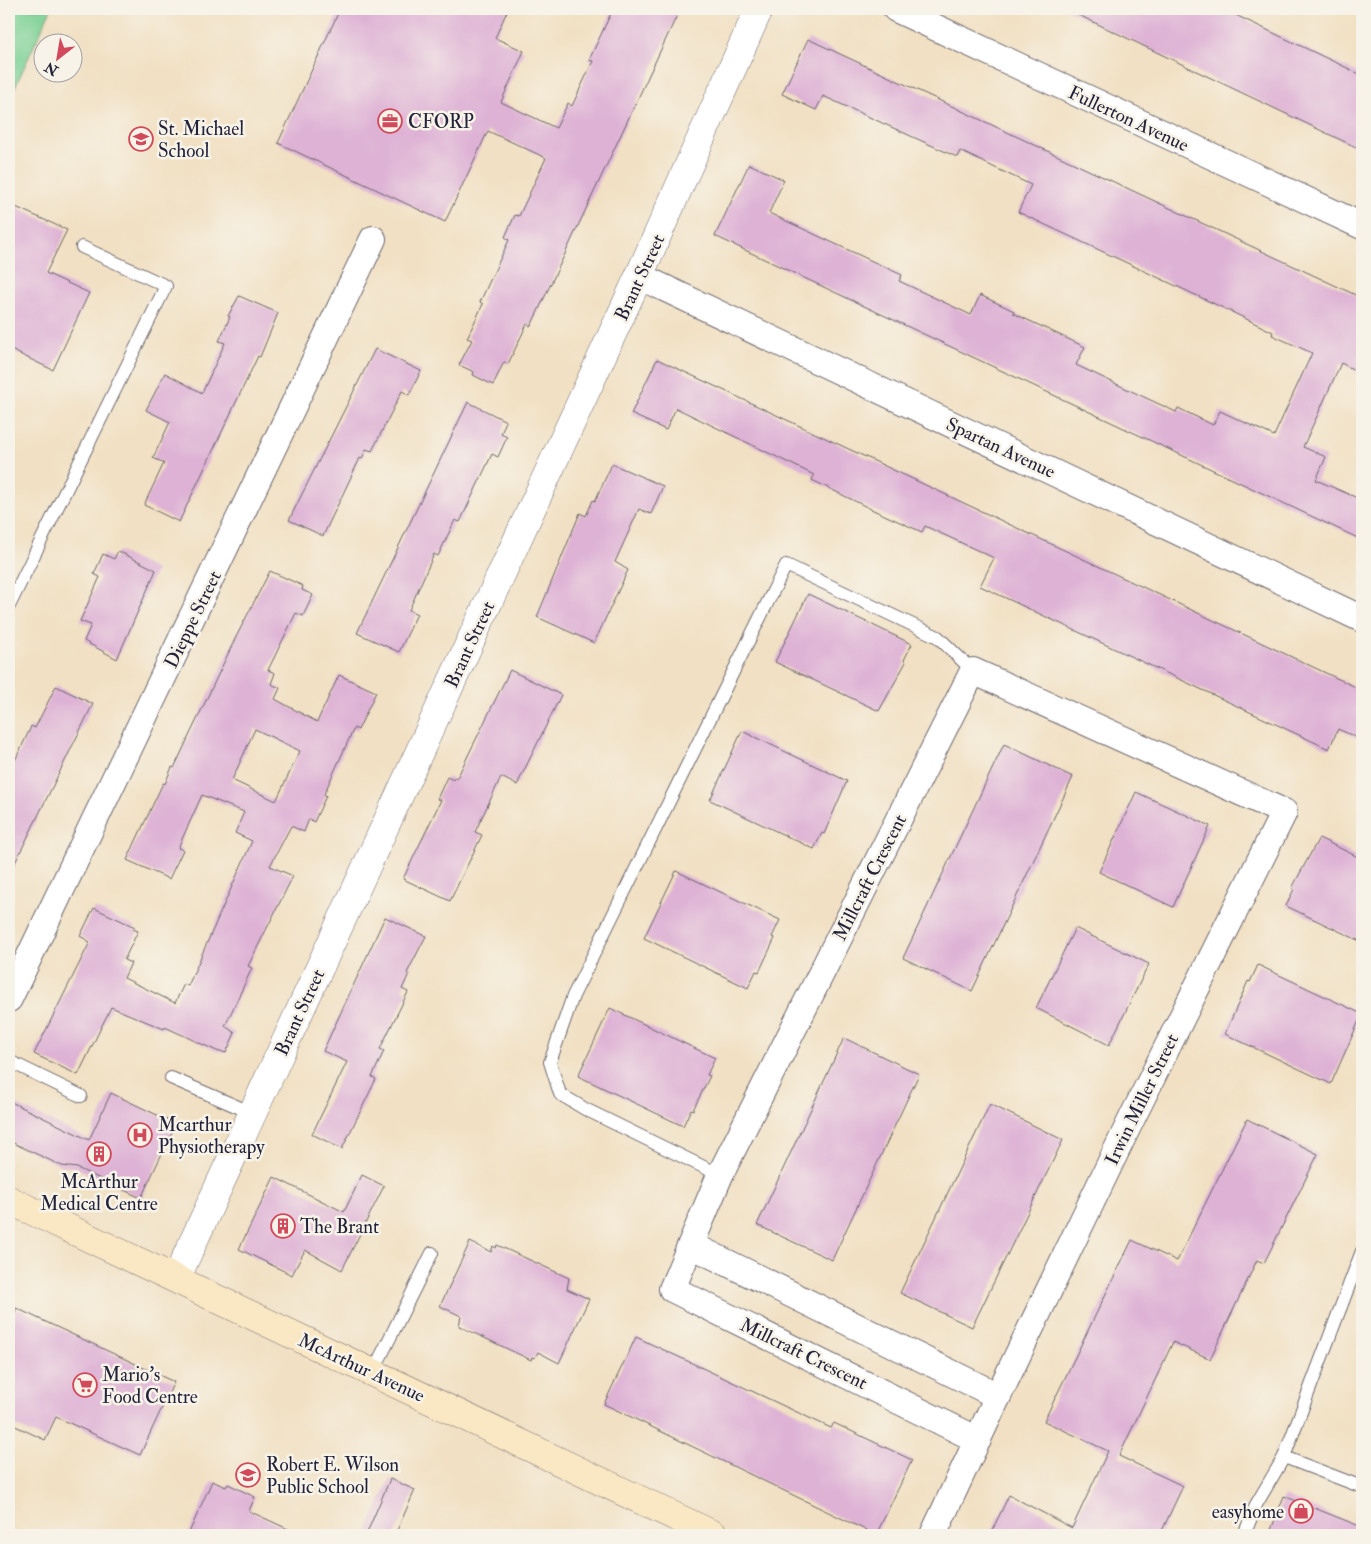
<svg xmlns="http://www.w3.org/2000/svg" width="1371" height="1544" font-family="'IM FELL Double Pica',serif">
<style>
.green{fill:#7bd195;stroke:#4e7a68}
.building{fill:#deb2d5;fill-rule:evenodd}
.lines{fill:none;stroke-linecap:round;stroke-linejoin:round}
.service-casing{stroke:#6a646b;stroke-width:14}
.minor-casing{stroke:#6a646b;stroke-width:28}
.tertiary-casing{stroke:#6a646b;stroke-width:29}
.secondary-casing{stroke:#6a646b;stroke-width:29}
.service{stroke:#fff;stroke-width:12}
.minor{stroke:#fff;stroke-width:26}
.tertiary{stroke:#fff;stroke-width:28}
.secondary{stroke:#fae7c3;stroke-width:28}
.labels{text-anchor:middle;stroke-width:5;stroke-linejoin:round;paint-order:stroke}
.street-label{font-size:19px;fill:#22223b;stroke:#f7f3e8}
.poi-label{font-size:19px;fill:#22223b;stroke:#f7f3e8;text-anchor:start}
</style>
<rect width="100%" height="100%" fill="#f7f3e8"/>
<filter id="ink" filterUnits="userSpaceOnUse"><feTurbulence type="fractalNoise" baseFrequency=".02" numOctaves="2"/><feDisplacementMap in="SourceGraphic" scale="10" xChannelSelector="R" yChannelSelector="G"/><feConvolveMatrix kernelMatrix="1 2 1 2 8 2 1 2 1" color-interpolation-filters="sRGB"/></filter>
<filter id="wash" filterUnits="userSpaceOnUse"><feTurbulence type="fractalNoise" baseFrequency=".0096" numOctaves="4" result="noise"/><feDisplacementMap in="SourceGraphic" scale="20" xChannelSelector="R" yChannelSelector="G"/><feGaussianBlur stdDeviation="1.12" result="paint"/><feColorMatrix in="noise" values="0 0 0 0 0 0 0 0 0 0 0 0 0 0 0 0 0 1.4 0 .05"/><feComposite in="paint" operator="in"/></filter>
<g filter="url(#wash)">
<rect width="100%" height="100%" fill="#f1e0c3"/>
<polygon class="green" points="9,9 51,9 9,100"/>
<g id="blocks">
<g class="building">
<polygon points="340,9 508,9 495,38 524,51 501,102 556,128 568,103 572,106 593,61 589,60 613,9 680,9 531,326 527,324 508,364 504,362 493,385 473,375 474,372 459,365 472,340 467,338 483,304 480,302 509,240 505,237 515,215 519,216 546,158 488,131 445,222 278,143"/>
<polygon points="1066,9 1223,9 1362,75 1362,150"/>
<polygon points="808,39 1362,298 1362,374 1341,363 1303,447 1326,457 1316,480 1362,500 1362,540 715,236 749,164 784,180 769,213 902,275 899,281 971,315 980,295 1014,311 1013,313 1085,347 1076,365 1176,412 1178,408 1213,425 1220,411 1274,436 1312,353 1272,335 1273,332 1234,313 1018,212 1031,185 960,151 957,157 823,96 816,110 782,94"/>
<polygon points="9,204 67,230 46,273 89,293 53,370 9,349"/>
<polygon points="239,296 278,313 260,357 258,356 179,522 144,505 164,463 153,458 170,422 146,410 165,373 202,393 225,343 219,341 230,317 228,316"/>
<polygon points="375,349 421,371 409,395 402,391 372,451 366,449 362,459 360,458 323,536 289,520"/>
<polygon points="657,359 1362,690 1362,740 1338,729 1329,749 980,586 994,558 925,526 922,532 871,509 812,480 814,475 676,408 666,430 631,414"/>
<polygon points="468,402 506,421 501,434 507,437 498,457 492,454 460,522 455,520 438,556 434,554 409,610 417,614 399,652 357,633"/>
<polygon points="612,464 663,486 651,514 639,509 615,562 628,570 594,643 537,617 580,513 586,516 593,500 595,501"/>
<polygon points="118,551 156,570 117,659 84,641 91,625 80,621 100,577 94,574 103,554 114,559"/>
<path d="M 270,571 L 303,586 L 302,590 L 313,595 L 303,616 L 296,613 L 268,670 L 275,673 L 271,684 L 280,688 L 275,699 L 317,722 L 339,675 L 376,692 L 358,730 L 354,728 L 324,794 L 326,796 L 314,822 L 309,819 L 304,832 L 291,826 L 270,866 L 293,876 L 248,966 L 252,968 L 225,1026 L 235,1033 L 226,1053 L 220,1051 L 219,1052 L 165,1027 L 164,1029 L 111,1007 L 78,1075 L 34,1054 L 90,942 L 80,936 L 94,908 L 135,927 L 133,929 L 138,931 L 124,960 L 131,963 L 124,978 L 175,1003 L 184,984 L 188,986 L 252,841 L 235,833 L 244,812 L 202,795 L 178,848 L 183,850 L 169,879 L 127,860 L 163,783 L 165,784 L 172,767 L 174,768 L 235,639 ZM 255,729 L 300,751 L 276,801 L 232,780 Z"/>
<polygon points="808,594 912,644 904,660 906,662 879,711 775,662"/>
<polygon points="510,670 561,695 517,785 501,777 475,832 482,835 450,901 403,879 441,800 437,799 447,777 453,780 455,777 457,778"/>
<polygon points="56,686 93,704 9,875 9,773 30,729 31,726 35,728"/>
<polygon points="742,731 847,781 824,834 822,833 814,849 710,800"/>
<polygon points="1004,744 1073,777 972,991 903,958"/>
<polygon points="1136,792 1210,826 1173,907 1099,872"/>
<polygon points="1319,838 1362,859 1362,942 1286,906 1294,889 1292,888"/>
<polygon points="676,871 780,920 772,937 775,938 759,972 756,971 748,988 644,938"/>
<polygon points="385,917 426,936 407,973 409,974 402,989 408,992 380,1049 384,1051 372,1077 376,1079 342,1149 312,1134 347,1062 323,1051"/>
<polygon points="1075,928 1149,964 1109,1045 1036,1008"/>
<polygon points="1258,965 1362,1014 1331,1084 1225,1034 1248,981 1250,982"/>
<polygon points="610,1008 715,1058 707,1075 710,1076 693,1110 691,1109 683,1126 578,1076"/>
<polygon points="844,1038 919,1074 832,1260 757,1225"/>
<polygon points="111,1093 176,1124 141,1198 77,1168 62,1166 9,1141 9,1101 89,1140"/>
<polygon points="990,1104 1063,1140 972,1327 900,1293"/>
<polygon points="1247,1119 1318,1154 1264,1263 1257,1260 1210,1359 1173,1342 1119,1456 1183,1486 1160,1535 990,1535 1009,1495 1072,1528 1108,1451 1044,1421 1132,1240 1177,1261"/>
<polygon points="362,1175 384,1186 342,1270 305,1250 292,1275 239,1249 274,1177 344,1212"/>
<polygon points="470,1242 491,1252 493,1246 496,1248 497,1245 569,1278 567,1289 589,1299 559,1363 538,1352 535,1358 532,1357 531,1360 459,1326 461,1316 440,1306"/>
<polygon points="16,1308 174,1382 140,1455 56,1417 45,1440 9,1423 9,1346"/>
<polygon points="636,1337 831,1428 834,1423 912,1460 876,1535 604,1404"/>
<polygon points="390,1479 415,1490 395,1535 366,1535"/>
<polygon points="212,1481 226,1487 228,1484 255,1497 249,1511 301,1535 188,1535"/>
<polygon points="1284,1496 1362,1527 1362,1535 1269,1535"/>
</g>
</g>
</g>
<g filter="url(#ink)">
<use href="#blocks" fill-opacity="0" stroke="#6a646b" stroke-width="1"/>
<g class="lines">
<g class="service-casing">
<g id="service">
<polyline points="9,606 166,286 82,247"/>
<polyline points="9,1061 81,1096"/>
<polyline points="171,1078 252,1113"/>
<polyline points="720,1175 585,1109 560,1094 550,1062 573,996 786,565 938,637 973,671"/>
<polyline points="373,1372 432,1253"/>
<polyline points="1284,1457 1362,1487"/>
<polyline points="1244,1535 1257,1503 1284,1457 1362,1251"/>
</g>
</g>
<g class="minor-casing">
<g id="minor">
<polyline points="896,9 1362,226"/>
<polyline points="639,276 1362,619"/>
<polyline points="9,999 373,239"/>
<polyline points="691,1245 998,1396"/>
<polyline points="933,1535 998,1396 1132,1118 1284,812 973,671 720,1175 672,1289 978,1440"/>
</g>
</g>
<g class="tertiary-casing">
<polyline id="tertiary" points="176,1279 639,276 759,9"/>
</g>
<g class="secondary-casing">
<polyline id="secondary" points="9,1200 714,1535"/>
</g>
<use href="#service" class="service"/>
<use href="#minor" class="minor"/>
<use href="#tertiary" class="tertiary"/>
<use href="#secondary" class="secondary"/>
</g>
</g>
<defs>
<g id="office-ring" transform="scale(1.25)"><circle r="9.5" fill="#f7f3e8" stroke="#d1495b" stroke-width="1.5"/><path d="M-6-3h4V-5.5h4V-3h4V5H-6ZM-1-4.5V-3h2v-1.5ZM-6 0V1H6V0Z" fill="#d1495b"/></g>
<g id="school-ring" transform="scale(1.25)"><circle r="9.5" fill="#f7f3e8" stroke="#d1495b" stroke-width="1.5"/><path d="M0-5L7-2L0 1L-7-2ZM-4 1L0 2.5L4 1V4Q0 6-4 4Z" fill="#d1495b"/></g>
<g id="hospital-ring" transform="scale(1.25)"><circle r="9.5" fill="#f7f3e8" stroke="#d1495b" stroke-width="1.5"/><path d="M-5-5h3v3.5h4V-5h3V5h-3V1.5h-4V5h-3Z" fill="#d1495b"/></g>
<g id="building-ring" transform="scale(1.25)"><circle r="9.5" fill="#f7f3e8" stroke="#d1495b" stroke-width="1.5"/><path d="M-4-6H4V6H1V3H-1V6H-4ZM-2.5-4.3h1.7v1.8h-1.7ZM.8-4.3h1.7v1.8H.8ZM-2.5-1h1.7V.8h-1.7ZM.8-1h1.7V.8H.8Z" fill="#d1495b"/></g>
<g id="supermarket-ring" transform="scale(1.25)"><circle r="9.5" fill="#f7f3e8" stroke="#d1495b" stroke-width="1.5"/><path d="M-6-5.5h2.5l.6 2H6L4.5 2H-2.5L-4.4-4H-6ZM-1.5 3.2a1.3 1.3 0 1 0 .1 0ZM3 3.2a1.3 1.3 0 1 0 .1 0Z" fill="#d1495b"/></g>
<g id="shop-ring" transform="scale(1.25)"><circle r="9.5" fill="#f7f3e8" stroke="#d1495b" stroke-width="1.5"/><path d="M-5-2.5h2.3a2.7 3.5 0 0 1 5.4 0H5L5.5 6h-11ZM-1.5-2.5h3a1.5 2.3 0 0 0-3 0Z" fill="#d1495b"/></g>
</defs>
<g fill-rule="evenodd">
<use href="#office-ring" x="390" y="121"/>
<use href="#school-ring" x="141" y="139"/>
<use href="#hospital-ring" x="140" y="1135"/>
<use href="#building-ring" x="99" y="1154"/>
<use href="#building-ring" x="283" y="1226"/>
<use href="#supermarket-ring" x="85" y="1385"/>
<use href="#school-ring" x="248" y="1475"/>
<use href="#shop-ring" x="1301" y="1511"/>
</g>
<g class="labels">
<g class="street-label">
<text transform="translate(1129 118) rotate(25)" y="7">Fullerton Avenue</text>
<text transform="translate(639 277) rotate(-65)" y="7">Brant Street</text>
<text transform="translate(1001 447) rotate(25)" y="7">Spartan Avenue</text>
<text transform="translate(192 619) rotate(-64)" y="7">Dieppe Street</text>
<text transform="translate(469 644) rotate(-65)" y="7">Brant Street</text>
<text transform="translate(869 877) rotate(-63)" y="7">Millcraft Crescent</text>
<text transform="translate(299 1012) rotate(-65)" y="7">Brant Street</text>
<text transform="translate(1141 1099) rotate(-64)" y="7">Irwin Miller Street</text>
<text transform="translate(804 1353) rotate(26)" y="7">Millcraft Crescent</text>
<text transform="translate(362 1367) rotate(25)" y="7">McArthur Avenue</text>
</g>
<g class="poi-label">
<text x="408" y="128">CFORP</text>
<text x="158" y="135">St. Michael<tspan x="158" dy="22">School</tspan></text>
<text x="158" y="1131">Mcarthur<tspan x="158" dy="22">Physiotherapy</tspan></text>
<text x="99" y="1188" text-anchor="middle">McArthur<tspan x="99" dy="22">Medical Centre</tspan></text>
<text x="300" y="1233">The Brant</text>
<text x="102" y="1381">Mario's<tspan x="102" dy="22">Food Centre</tspan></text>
<text x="266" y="1471">Robert E. Wilson<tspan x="266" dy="22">Public School</tspan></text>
<text x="1284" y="1518" text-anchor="end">easyhome</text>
</g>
</g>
<rect width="1371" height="1544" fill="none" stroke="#f7f3e8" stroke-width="30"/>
<g transform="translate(58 58) rotate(211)"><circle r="24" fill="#f7f3e8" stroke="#a29fa3"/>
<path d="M0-4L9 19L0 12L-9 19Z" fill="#d1495b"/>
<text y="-8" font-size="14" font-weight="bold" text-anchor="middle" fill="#22223b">N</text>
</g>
</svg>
